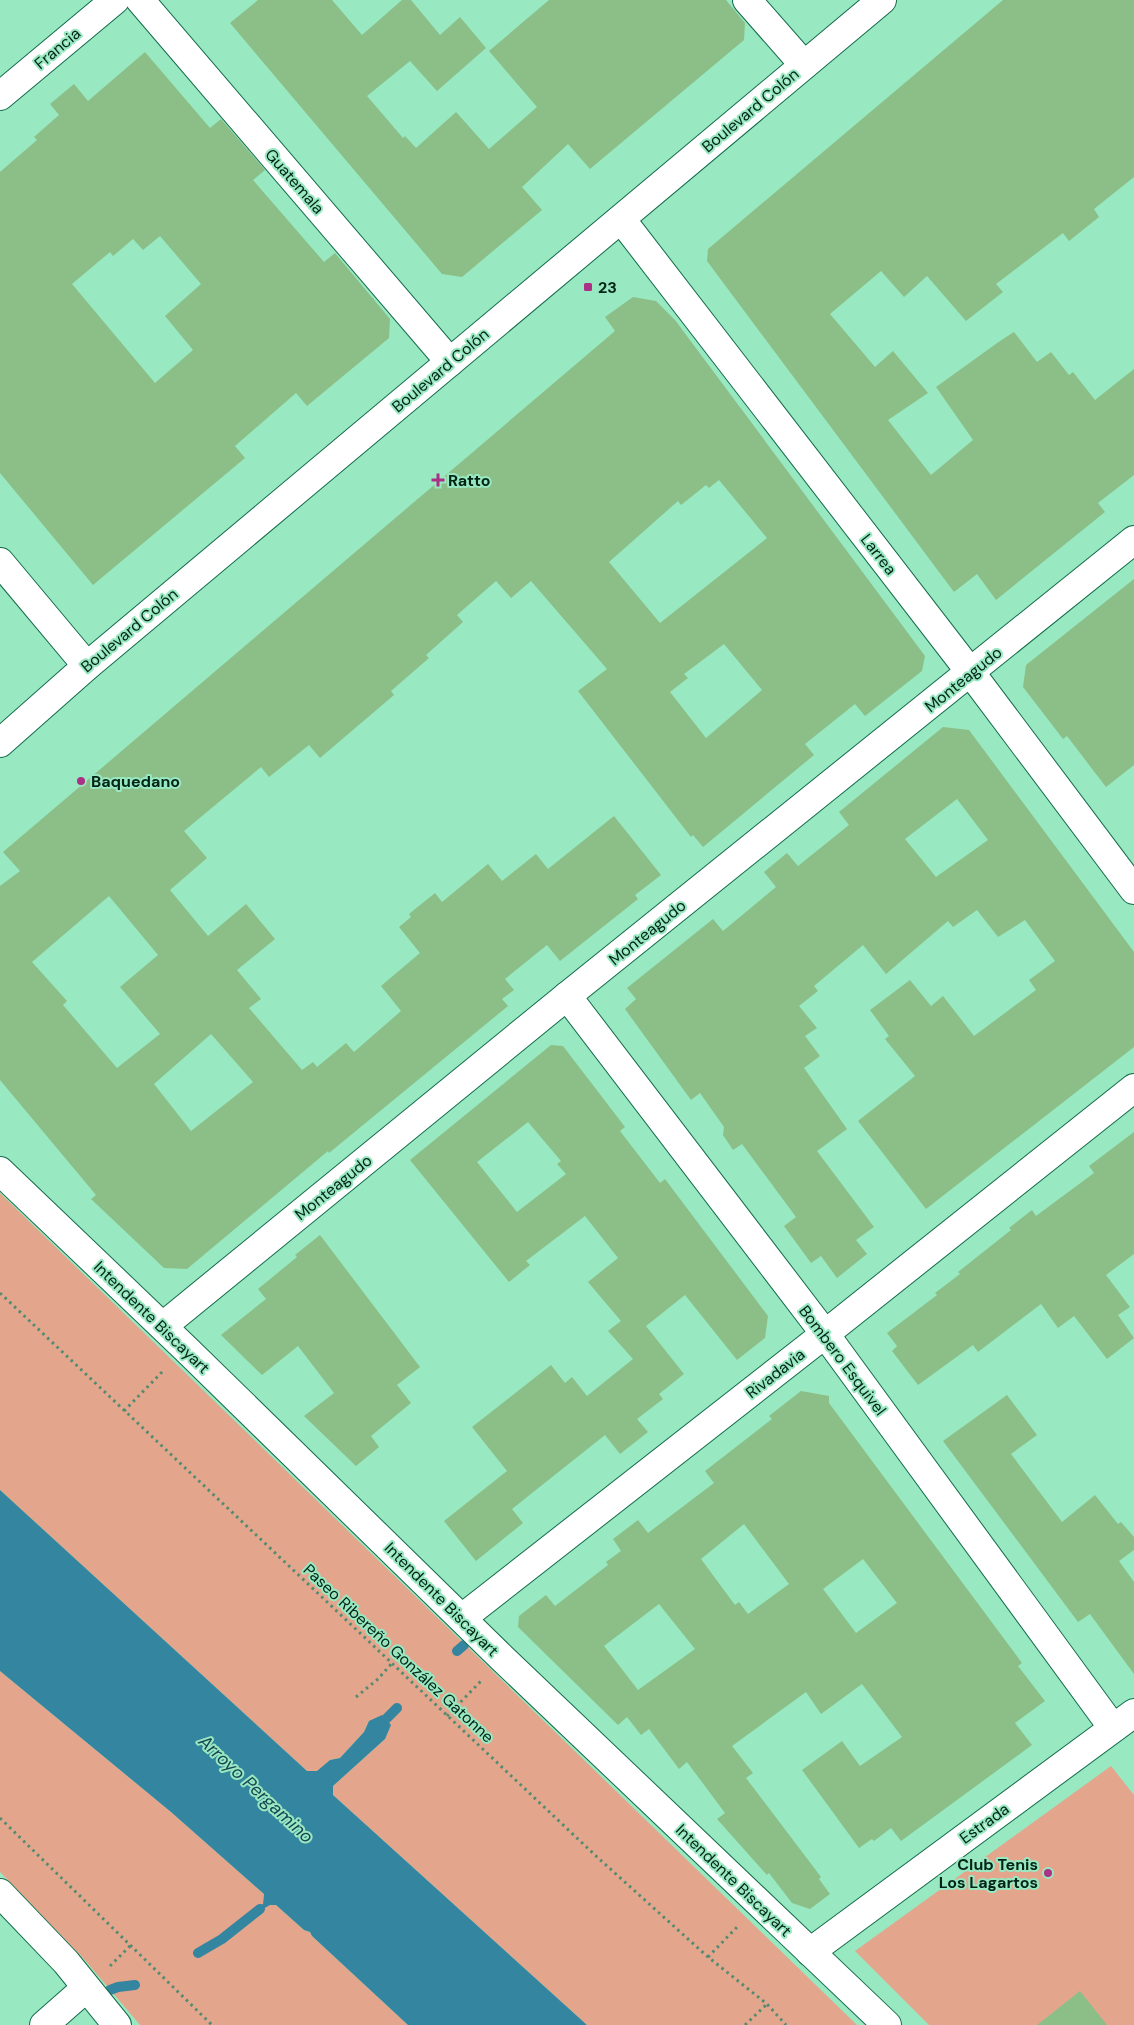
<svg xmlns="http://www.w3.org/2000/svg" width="1134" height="2025" font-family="'DM Sans',sans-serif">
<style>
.green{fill:#e4a58d}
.water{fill:#34859f}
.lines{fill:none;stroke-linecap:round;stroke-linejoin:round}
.stream{stroke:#34859f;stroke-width:10}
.building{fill:#8bbf87;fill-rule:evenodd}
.minor-casing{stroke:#136c4b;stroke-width:30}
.secondary-casing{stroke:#136c4b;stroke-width:30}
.path{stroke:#518c70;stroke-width:3;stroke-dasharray:2.5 4;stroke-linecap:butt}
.minor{stroke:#fff;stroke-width:28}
.secondary{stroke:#fff;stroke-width:28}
.poi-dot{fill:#ab3186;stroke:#98e8c1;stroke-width:2}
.labels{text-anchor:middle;stroke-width:4;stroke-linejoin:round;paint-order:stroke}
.street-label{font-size:16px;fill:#022416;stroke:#98e8c1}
.poi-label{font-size:16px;font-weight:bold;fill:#022416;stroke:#98e8c1;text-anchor:start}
.water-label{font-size:18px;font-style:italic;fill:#174554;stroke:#98e8c1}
</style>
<rect width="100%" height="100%" fill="#98e8c1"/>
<g class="green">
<polygon points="0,1193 857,2025 587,2025 333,1795 333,1786 385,1739 369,1721 364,1732 340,1758 330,1760 317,1772 307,1771 0,1490"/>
<polygon points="0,1671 171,1812 264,1894 263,1904 276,1905 304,1930 310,1932 312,1936 408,2025 140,2025 83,1958 0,1872"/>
<polygon points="1111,1766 1134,1795 1134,2025 929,2025 855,1951"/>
</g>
<polygon class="water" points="0,1490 307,1771 317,1771 330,1760 340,1758 364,1732 369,1721 382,1715 391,1725 385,1739 333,1786 333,1795 587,2025 408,2025 312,1936 310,1932 304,1930 276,1905 270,1905 261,1910 258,1908 263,1904 264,1894 171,1812 0,1671"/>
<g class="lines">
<g class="stream">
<polyline points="457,1651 464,1645"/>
<polyline points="386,1719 397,1708"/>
<polyline points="198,1953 222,1939 260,1909"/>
<polyline points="110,1990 118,1987 135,1985"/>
</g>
</g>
<g class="building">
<polygon points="258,0 332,0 362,35 402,0 411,0 440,35 460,17 486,48 437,91 410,61 367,96 403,138 405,136 416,148 456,112 489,149 537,107 489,51 549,0 726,0 745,23 744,40 590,169 568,144 522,187 542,210 462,277 442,274 230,23"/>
<polygon points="1003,0 1134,0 1134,177 1094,209 1099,217 1069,241 1063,233 996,284 1003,292 966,321 927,276 904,297 881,271 830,314 875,367 893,351 928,393 888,420 931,475 973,440 936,387 1000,341 1014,332 1037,362 1051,352 1069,375 1073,372 1095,400 1134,369 1134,475 1098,503 1105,512 996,600 977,574 954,592 707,261 708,249"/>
<path d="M 145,52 L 210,128 L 221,119 L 234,134 L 265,170 L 253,180 L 324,262 L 335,253 L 390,319 L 389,338 L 307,406 L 296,393 L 235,446 L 245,458 L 93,585 L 0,473 L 0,172 L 37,140 L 34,137 L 59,115 L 50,104 L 74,84 L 88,101 ZM 160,236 L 201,284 L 165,316 L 193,350 L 155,383 L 72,284 L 110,252 L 113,256 L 133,239 L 143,250 Z"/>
<path d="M 633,297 L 656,301 L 675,320 L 925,656 L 922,671 L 865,716 L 855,704 L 805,744 L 814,755 L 703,847 L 693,835 L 691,837 L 578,691 L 607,669 L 531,581 L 511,598 L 496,581 L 457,615 L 463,622 L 426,655 L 429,658 L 391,691 L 394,695 L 320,758 L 309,745 L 269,777 L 261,767 L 184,831 L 207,858 L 170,890 L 208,936 L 246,904 L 275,939 L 237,970 L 261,999 L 249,1008 L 302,1070 L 313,1062 L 317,1067 L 346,1043 L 354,1052 L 401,1011 L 381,986 L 420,953 L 399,927 L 411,917 L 409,914 L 435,893 L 442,902 L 488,864 L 502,881 L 536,854 L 548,869 L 614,816 L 661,875 L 635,895 L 638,899 L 560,961 L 547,945 L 505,979 L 514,990 L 502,999 L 508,1006 L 329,1153 L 328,1151 L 187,1269 L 164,1268 L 91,1199 L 96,1195 L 0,1080 L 0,886 L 20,871 L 3,852 L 615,331 L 605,317 ZM 719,480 L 767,538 L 660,623 L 609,562 L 678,501 L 681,505 L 706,485 L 709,488 ZM 724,644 L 762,690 L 706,738 L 670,692 L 688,678 L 684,674 ZM 109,896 L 158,955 L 120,987 L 160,1034 L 117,1068 L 63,1005 L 67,1001 L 32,962 ZM 211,1034 L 253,1082 L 191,1131 L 154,1084 Z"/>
<polygon points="1134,579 1134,765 1106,787 1067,736 1063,739 1023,687 1026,665"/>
<path d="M 943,727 L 969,730 L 1134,952 L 1134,1047 L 926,1209 L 858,1121 L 915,1076 L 885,1039 L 889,1036 L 870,1010 L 910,980 L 931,1006 L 943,996 L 974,1036 L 1036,990 L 1029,980 L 1055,961 L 1025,920 L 998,937 L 977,910 L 953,927 L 948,921 L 886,974 L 863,945 L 814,986 L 818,991 L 799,1006 L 817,1028 L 805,1036 L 820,1056 L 804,1068 L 847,1129 L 817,1151 L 874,1227 L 856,1240 L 867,1254 L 837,1278 L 821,1256 L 811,1263 L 784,1226 L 796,1217 L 742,1144 L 733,1150 L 723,1135 L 724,1127 L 700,1093 L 691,1100 L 625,1009 L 636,999 L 627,988 L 713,919 L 723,931 L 776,887 L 764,872 L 787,853 L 798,866 L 849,825 L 839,812 ZM 957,799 L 988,840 L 936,877 L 905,839 Z"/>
<path d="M 551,1045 L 563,1046 L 625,1127 L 620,1131 L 660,1183 L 665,1179 L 768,1316 L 765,1338 L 737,1360 L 685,1295 L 646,1326 L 684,1374 L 659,1394 L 663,1399 L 637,1419 L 648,1432 L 620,1454 L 605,1435 L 512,1509 L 523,1523 L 476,1561 L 444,1521 L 507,1471 L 472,1427 L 551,1365 L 565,1383 L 572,1377 L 587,1396 L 633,1359 L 608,1331 L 621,1321 L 588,1282 L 618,1258 L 585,1216 L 526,1261 L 530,1265 L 509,1282 L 410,1160 ZM 528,1122 L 561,1161 L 557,1164 L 566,1174 L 517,1212 L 477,1162 Z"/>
<polygon points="1134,1132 1134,1254 1106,1275 1130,1307 1118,1315 1134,1338 1107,1359 1074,1316 1058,1328 1041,1304 978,1352 973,1345 918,1385 892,1351 897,1346 887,1333 937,1295 935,1293 960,1274 958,1272 1011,1230 1009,1228 1032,1210 1036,1216 1094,1173 1089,1166"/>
<polygon points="320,1235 420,1367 397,1385 411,1403 371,1436 379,1447 356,1466 304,1416 334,1393 298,1346 262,1375 221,1335 266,1299 258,1289 297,1257 295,1255"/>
<path d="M 801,1391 L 829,1396 L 829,1403 L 1022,1663 L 1018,1666 L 1045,1701 L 1015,1723 L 1032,1745 L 901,1841 L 891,1828 L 874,1841 L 872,1839 L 859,1848 L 802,1770 L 842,1741 L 860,1766 L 902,1737 L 862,1684 L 821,1714 L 806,1692 L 732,1746 L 753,1773 L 746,1778 L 821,1877 L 819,1879 L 830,1894 L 810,1909 L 792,1903 L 769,1873 L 767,1875 L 717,1819 L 725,1813 L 687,1762 L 679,1769 L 649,1729 L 641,1735 L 627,1717 L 618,1725 L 518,1627 L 519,1616 L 546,1595 L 555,1606 L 608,1565 L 606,1562 L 621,1551 L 613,1539 L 638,1520 L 648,1533 L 714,1483 L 705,1471 L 772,1419 L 769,1416 ZM 744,1524 L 789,1584 L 748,1614 L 739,1602 L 735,1605 L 701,1559 ZM 863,1559 L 897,1603 L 856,1633 L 823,1589 ZM 659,1604 L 695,1649 L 638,1690 L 604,1646 Z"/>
<polygon points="1007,1395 1037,1435 1011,1454 1062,1522 1095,1495 1118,1524 1121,1522 1134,1537 1134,1550 1119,1561 1134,1582 1134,1674 1090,1614 1078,1622 943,1441"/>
<polygon points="1080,1991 1107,2025 1037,2025"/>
</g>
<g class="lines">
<g class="minor-casing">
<g id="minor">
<polyline points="140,0 450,362"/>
<polyline points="747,0 804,65"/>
<polyline points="0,96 115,0"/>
<polyline points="621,219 971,673 1134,890"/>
<polyline points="0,562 87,666"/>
<polyline points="567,996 825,1334 1113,1728"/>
<polyline points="0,1171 186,1349 502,1658 887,2025"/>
<polyline points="163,1326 567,996 1134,540"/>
<polyline points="462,1618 825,1334 1134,1088"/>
<polyline points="0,1893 66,1962 117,2025"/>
<polyline points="810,1952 1134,1713"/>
<polyline points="44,2025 86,1988"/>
</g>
</g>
<g class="secondary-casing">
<polyline id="secondary" points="0,743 87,666 882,0"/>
</g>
<g class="path">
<polyline points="0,1293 596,1856 708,1957 767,2004 786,2025"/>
<polyline points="124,1411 164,1370"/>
<polyline points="356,1697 378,1679 392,1663"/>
<polyline points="447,1716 481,1681"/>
<polyline points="0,1818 212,2025"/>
<polyline points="708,1957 739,1925"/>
<polyline points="110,1966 131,1945"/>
<polyline points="745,2025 767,2004"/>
</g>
<use href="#minor" class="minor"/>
<use href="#secondary" class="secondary"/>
</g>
<g class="poi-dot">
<rect x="583" y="282" width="10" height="10" rx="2.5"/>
<path d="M435.5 472.5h5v5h5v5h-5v5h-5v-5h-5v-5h5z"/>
<circle cx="81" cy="781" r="5"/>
<circle cx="1048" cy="1873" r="5"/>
</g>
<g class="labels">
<g class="street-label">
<text transform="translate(57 48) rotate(-40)" y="6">Francia</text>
<text transform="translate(750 110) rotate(-40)" y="6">Boulevard Colón</text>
<text transform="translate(295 181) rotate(49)" y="6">Guatemala</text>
<text transform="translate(440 370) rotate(-40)" y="6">Boulevard Colón</text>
<text transform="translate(879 554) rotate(52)" y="6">Larrea</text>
<text transform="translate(129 630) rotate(-40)" y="6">Boulevard Colón</text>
<text transform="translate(963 679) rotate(-39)" y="6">Monteagudo</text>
<text transform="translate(647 932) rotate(-39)" y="6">Monteagudo</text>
<text transform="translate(333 1187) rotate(-39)" y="6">Monteagudo</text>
<text transform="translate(152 1317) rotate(44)" y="6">Intendente Biscayart</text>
<text transform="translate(843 1360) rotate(53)" y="6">Bombero Esquivel</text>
<text transform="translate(775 1373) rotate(-38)" y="6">Rivadavia</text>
<text transform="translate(442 1599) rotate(45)" y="6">Intendente Biscayart</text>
<text transform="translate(399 1653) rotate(43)" y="6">Paseo Ribereño González Gatonne</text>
<text transform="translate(984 1823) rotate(-36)" y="6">Estrada</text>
<text transform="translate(734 1880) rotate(44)" y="6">Intendente Biscayart</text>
</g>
<g class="poi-label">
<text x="598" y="293">23</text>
<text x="448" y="486">Ratto</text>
<text x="91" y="787">Baquedano</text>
<text x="1038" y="1870" text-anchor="end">Club Tenis<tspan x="1038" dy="18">Los Lagartos</tspan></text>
</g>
<g class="water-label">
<text transform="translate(256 1789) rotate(43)" y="6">Arroyo Pergamino</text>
</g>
</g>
</svg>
